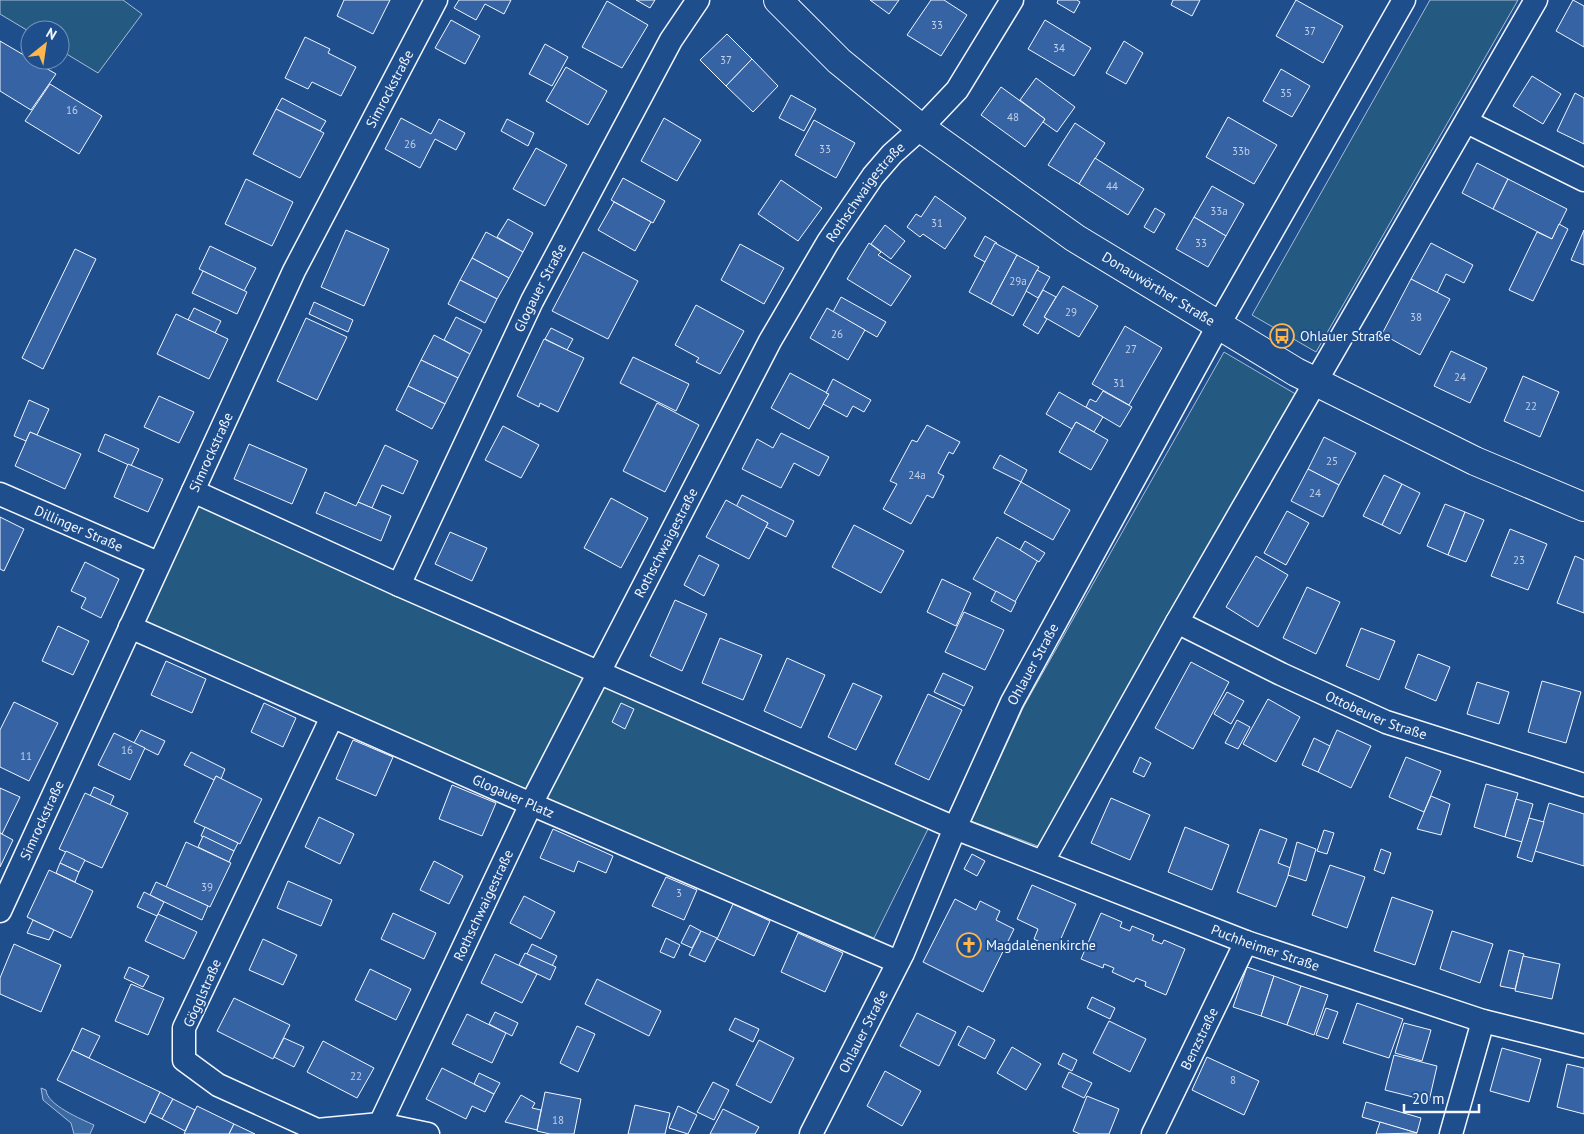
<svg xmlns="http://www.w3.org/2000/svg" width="1584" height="1134" font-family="'PT Sans',sans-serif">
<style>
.green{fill:#245a82;stroke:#a8bbd7}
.water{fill:#3b69a3;stroke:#a8bbd7}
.building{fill:#3563a3;stroke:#f2f6ff}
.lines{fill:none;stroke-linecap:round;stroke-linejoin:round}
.minor-casing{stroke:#f2f6ff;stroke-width:25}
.tertiary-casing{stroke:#f2f6ff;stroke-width:30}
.minor{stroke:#1f4e8c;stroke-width:22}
.tertiary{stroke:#1f4e8c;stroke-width:28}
.labels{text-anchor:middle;stroke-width:4;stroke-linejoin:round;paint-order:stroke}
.number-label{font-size:11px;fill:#c3d1e8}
.street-label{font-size:14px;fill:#f2f6ff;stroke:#1f4e8c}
.poi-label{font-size:14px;fill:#f2f6ff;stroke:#1f4e8c;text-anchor:start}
</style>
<rect width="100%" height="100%" fill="#1f4e8c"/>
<g class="green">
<polygon points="0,0 123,0 142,14 98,73 60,50 60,30 30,30 30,32 0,14"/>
<polygon points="1430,0 1518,0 1316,352 1252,315"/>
<polygon points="1224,352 1304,399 1040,847 971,821 1024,706"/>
<polygon points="200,499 930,825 874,938 335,710 140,624"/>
</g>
<path class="water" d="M 41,1088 L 46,1090 C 47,1105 81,1119 94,1125 L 90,1134 L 74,1134 L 71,1123 L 43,1100 Z"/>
<g class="building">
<polygon points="344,0 390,0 373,34 337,16"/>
<polygon points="459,0 511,0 504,14 485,4 476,20 454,8"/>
<polygon points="636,0 655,0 650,8"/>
<polygon points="870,0 899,0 889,14"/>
<polygon points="931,0 944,0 967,15 941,56 907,35"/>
<polygon points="1058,0 1077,0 1080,2 1074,13 1057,3"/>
<polygon points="1173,0 1200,0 1192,16 1171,5"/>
<polygon points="1296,0 1343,26 1323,63 1276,36"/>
<polygon points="1573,0 1584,6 1584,47 1556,31"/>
<polygon points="607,1 648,25 622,68 582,47"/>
<polygon points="451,20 480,36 465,64 435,48"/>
<polygon points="1045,20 1091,48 1074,76 1028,49"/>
<polygon points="727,34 752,59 726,86 700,60"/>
<polygon points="305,37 330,49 328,53 356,67 341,96 312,82 308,89 285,78"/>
<polygon points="0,41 56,74 31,110 0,91"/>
<polygon points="1124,41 1143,53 1126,84 1106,73"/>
<polygon points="545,44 568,57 552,86 529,74"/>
<polygon points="752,59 778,86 753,112 726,86"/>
<polygon points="566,67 607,91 588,125 546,101"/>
<polygon points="1281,69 1310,86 1292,117 1263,101"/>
<polygon points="1532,76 1561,94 1543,124 1513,106"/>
<polygon points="1036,78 1075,107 1057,132 1043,122 1045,119 1020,100"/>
<polygon points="50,84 102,116 79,154 25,121"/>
<polygon points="1001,87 1045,119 1025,147 981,115"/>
<polygon points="1575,93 1584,98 1584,144 1557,131"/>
<polygon points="791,95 816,109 804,131 779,118"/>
<polygon points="282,98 326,121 320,131 276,109"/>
<polygon points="276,109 324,133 300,178 253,154"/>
<polygon points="1228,117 1277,145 1254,184 1206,157"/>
<polygon points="401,118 431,134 439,119 465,133 456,150 435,139 420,168 385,149"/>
<polygon points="664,118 701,140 677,181 641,161"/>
<polygon points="507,119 534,133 528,146 501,131"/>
<polygon points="814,120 855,143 836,178 795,155"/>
<polygon points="1075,123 1105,143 1079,184 1048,165"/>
<polygon points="536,148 567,165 545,206 513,189"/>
<polygon points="1095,158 1144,189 1128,215 1079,184"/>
<polygon points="1477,163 1508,179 1493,209 1462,193"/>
<polygon points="623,178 665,201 653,223 611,200"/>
<polygon points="246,179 293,202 272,246 225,224"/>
<polygon points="1508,179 1567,209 1552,239 1493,209"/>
<polygon points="781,180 822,208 798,241 758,214"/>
<polygon points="1212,186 1244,204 1226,236 1194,217"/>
<polygon points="935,196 966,218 945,249 923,234 920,237 907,227 916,214 921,217"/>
<polygon points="614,202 651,222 635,251 598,230"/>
<polygon points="1155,208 1165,214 1154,233 1144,227"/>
<polygon points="1194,217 1226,236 1208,267 1176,249"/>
<polygon points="508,219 533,233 523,252 497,237"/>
<polygon points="1559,224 1568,229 1533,301 1509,290 1537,232 1552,239"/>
<polygon points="885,225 905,241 891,259 871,244"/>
<polygon points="346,230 389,249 364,306 321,287"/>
<polygon points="1584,230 1584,265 1571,260"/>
<polygon points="486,232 523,252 509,278 472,258"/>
<polygon points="985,236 997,243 985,262 974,256"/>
<polygon points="869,243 881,252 878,255 911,276 891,306 847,279"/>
<polygon points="995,243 1017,255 991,304 969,292"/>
<polygon points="1431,243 1473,265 1464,283 1446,274 1437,293 1411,279"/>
<polygon points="740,244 784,268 764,304 721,280"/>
<polygon points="210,246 256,268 244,291 199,269"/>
<polygon points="75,249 96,259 43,369 22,358"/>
<polygon points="583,252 638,281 608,339 552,311"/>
<polygon points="1017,255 1039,267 1013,316 991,304"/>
<polygon points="472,258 509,278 497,299 460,280"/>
<polygon points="1037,270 1050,277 1038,298 1026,291"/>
<polygon points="203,271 247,292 237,314 192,293"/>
<polygon points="1411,279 1450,299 1420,355 1382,334"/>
<polygon points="460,280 497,299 485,323 448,304"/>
<polygon points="1063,286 1098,306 1079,337 1044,317"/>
<polygon points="1043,290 1056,297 1044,317 1047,319 1038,334 1023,325"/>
<polygon points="841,297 886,322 877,337 833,312"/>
<polygon points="314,302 353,320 348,332 309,314"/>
<polygon points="696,305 744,331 720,374 696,362 699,358 675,345"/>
<polygon points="194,308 221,321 215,333 188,320"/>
<polygon points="827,308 865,330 848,360 810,338"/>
<polygon points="176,314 228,339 209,379 157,354"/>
<polygon points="456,317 482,330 470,354 444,340"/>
<polygon points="306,318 347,337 317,400 277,381"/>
<polygon points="1125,326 1162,348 1129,405 1092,384"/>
<polygon points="551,328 573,339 567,350 545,339"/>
<polygon points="434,335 470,354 458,378 421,360"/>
<polygon points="544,339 584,358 558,412 540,403 539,407 517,396"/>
<polygon points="1451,351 1487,368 1470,403 1434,386"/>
<polygon points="633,357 689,384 676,411 620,383"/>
<polygon points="421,360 458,378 445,404 408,386"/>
<polygon points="790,373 829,394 809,429 771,408"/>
<polygon points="1523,376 1559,392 1540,437 1504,421"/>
<polygon points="833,379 871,400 864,412 853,406 847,417 823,404 829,394 826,393"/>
<polygon points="408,386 445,404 432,429 396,410"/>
<polygon points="1103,391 1132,407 1120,427 1086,407 1090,399 1096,402"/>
<polygon points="1059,392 1103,417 1094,432 1076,422 1072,429 1046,414"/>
<polygon points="159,396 194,412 179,443 144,427"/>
<polygon points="29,400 49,409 37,435 30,432 26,441 14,436"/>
<polygon points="657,403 699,425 665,492 623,471"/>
<polygon points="1076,422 1108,440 1091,470 1059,452"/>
<polygon points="927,425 960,442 953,454 949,452 938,473 944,476 933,498 927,495 911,524 883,509 897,484 890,481 912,440 917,442"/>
<polygon points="503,426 539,445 521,478 485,460"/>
<polygon points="30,432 81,454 65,489 15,466"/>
<polygon points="781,433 829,457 819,476 794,463 781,488 742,469 757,439 773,448"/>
<polygon points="105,434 139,449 131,466 98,451"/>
<polygon points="1324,437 1356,453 1339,485 1308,469"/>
<polygon points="249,444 307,469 292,504 234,479"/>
<polygon points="385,445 418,461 403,494 382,485 372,508 358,502"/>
<polygon points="1000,455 1027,470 1021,482 993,468"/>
<polygon points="128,464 163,479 148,512 114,497"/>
<polygon points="1308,469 1339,485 1323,517 1291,501"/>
<polygon points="1384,475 1402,484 1382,525 1363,516"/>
<polygon points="1021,482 1070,510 1053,540 1004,513"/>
<polygon points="1402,484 1420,493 1400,534 1382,525"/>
<polygon points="325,492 356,506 358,502 391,516 381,541 316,513"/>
<polygon points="742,495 794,521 786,537 766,527 768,523 736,507"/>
<polygon points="611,498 648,518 621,568 584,548"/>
<polygon points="726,500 768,523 749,559 706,537"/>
<polygon points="1445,504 1465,512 1448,555 1427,546"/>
<polygon points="1287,511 1309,523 1286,565 1264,553"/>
<polygon points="1465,512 1484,520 1466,562 1448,555"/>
<polygon points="0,517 24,529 4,571 0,569"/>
<polygon points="854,525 904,551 881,593 832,567"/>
<polygon points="1510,529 1547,544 1528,590 1491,576"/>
<polygon points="450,532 487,548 472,581 435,564"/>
<polygon points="997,537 1038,560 1015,602 973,579"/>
<polygon points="1025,541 1045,553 1039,562 1020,550"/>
<polygon points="699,555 719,565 704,596 684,585"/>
<polygon points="1256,556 1288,575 1258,627 1226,607"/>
<polygon points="1575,556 1584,560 1584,613 1557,603"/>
<polygon points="85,562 119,579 101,618 81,608 86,598 71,591"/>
<polygon points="942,579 971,593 956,626 927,612"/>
<polygon points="1307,587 1340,602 1316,654 1283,638"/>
<polygon points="996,591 1016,602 1011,612 991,601"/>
<polygon points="675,600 707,614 682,671 650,656"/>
<polygon points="964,612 1004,630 985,670 945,652"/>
<polygon points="58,626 89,641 73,675 42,661"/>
<polygon points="1361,628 1395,641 1379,680 1346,666"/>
<polygon points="720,638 762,655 743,700 702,683"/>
<polygon points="1418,654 1450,667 1436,701 1405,688"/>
<polygon points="787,658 825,675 801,728 764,711"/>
<polygon points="166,661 206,679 192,713 151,695"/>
<polygon points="1191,662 1229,682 1193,749 1155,728"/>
<polygon points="943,673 973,687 964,706 934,692"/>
<polygon points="1542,681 1581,692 1566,743 1528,732"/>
<polygon points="1477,682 1509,692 1499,724 1467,714"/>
<polygon points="853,683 882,696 856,750 828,737"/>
<polygon points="1227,692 1244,701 1231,724 1214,714"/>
<polygon points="928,694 962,710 929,780 895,764"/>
<polygon points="1268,699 1300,717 1276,762 1243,744"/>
<polygon points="14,702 58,723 29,781 0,767 0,730"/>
<polygon points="264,703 296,718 283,747 251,732"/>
<polygon points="621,703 634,709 625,729 612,722"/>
<polygon points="1237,720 1250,727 1238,749 1225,743"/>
<polygon points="141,730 165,741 158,755 134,743"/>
<polygon points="1337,730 1371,746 1351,788 1318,772"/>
<polygon points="114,733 145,748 130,780 98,765"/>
<polygon points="1314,738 1330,746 1318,772 1302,765"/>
<polygon points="353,740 393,757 376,796 336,779"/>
<polygon points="191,752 225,769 221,779 216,776 214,780 184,765"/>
<polygon points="1140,757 1151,763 1144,777 1133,772"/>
<polygon points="1406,757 1441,771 1424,812 1389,797"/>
<polygon points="216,776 262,799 240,844 194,822"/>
<polygon points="1486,784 1518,793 1505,837 1474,827"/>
<polygon points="452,785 496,803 482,836 439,819"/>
<polygon points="94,787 114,796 110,805 90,796"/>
<polygon points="0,788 20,797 2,834 0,833"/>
<polygon points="85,793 128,813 102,868 59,849"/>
<polygon points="1431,796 1450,804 1441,835 1417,829"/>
<polygon points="1111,798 1150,815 1130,860 1091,843"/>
<polygon points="1516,799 1533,804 1522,842 1505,837"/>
<polygon points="1549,803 1584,814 1584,866 1535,851"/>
<polygon points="319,817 354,834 340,864 305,847"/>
<polygon points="1529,818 1544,822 1532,862 1517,857"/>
<polygon points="205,827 238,843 234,851 201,836"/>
<polygon points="1185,827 1229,845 1212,890 1168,872"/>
<polygon points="553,829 613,856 606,873 578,861 574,872 540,858"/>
<polygon points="1260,829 1287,839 1278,863 1291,868 1276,907 1237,892"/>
<polygon points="1324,830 1334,833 1327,854 1317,851"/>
<polygon points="0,833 13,840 0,867"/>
<polygon points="203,836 234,851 229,862 198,847"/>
<polygon points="186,842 231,863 210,907 166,887"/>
<polygon points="1297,842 1316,849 1306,881 1288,875"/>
<polygon points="1381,849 1391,853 1384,874 1374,870"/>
<polygon points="66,851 85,860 79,872 60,863"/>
<polygon points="972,854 985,861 977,876 964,869"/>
<polygon points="434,861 463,876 449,904 420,890"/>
<polygon points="60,863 79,872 75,882 56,873"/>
<polygon points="1330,865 1365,877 1347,928 1312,915"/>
<polygon points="49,870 93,891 71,938 27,917"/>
<polygon points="666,877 697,890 684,920 652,906"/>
<polygon points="288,881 332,900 321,926 277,908"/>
<polygon points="156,882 208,906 202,920 150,895"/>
<polygon points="1032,885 1076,904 1056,950 1034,939 1038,929 1017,919"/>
<polygon points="144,892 164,902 157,916 137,907"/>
<polygon points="524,896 555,912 541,939 510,923"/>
<polygon points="1392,897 1433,911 1415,965 1374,951"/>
<polygon points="955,899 976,910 980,901 1000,911 996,920 1014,929 983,992 923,962"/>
<polygon points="733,904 770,921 754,956 717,939"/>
<polygon points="393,913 436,933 424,959 381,939"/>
<polygon points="1101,913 1122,922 1120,927 1130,931 1132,926 1154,935 1152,940 1162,944 1164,940 1185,949 1166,995 1145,986 1146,982 1136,978 1134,982 1112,972 1114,968 1104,964 1103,968 1081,959"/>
<polygon points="158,914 197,932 184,959 145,941"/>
<polygon points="33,920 54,930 49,940 27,933"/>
<polygon points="690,925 701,931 692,948 681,943"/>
<polygon points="701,931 717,938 705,962 689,955"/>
<polygon points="1452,931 1493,944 1480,983 1440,969"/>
<polygon points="798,933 843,953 825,992 781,972"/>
<polygon points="666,938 680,945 674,958 660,952"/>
<polygon points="263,939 297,955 283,985 249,970"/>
<polygon points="14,944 61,965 41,1012 0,994 0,978"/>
<polygon points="532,944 557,956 552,966 527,954"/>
<polygon points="1509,950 1524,954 1515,989 1500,986"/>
<polygon points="525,953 556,967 550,980 519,965"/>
<polygon points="495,954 537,974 522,1003 481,983"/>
<polygon points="1523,956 1560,964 1552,999 1515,991"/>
<polygon points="129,967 149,976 143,987 124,978"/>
<polygon points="1247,967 1274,976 1261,1016 1233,1007"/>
<polygon points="370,969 411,989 396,1020 355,1000"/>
<polygon points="1274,976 1301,986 1287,1025 1261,1016"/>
<polygon points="597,979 661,1011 649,1036 585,1004"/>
<polygon points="131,984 164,998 148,1035 115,1021"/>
<polygon points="1301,986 1328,995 1314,1035 1287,1025"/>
<polygon points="1092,997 1115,1008 1110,1019 1087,1008"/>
<polygon points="234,998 290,1025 273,1059 217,1031"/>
<polygon points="1357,1003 1403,1019 1389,1058 1343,1043"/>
<polygon points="1326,1008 1338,1012 1328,1039 1316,1035"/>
<polygon points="495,1012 518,1023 512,1036 489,1024"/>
<polygon points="917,1013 956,1032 939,1066 900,1046"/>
<polygon points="467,1014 506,1033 492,1063 452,1044"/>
<polygon points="735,1018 759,1029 753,1042 729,1030"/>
<polygon points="1109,1021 1146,1039 1130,1072 1093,1053"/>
<polygon points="1404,1023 1431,1030 1422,1061 1395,1053"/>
<polygon points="577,1026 595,1034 578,1072 560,1063"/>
<polygon points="968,1026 995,1040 985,1059 958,1045"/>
<polygon points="82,1028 100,1036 89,1058 72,1050"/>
<polygon points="284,1038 304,1047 294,1067 274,1057"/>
<polygon points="759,1040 794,1058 771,1103 736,1085"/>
<polygon points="323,1041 374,1068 357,1098 307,1072"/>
<polygon points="1012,1047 1041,1064 1026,1090 997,1073"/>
<polygon points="1502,1048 1541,1059 1529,1102 1490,1091"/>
<polygon points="72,1050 160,1092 145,1123 57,1080"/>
<polygon points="1063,1053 1077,1060 1072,1071 1058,1064"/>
<polygon points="1394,1055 1437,1066 1429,1101 1385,1090"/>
<polygon points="1207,1057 1259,1081 1244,1115 1192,1090"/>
<polygon points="1567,1064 1584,1068 1584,1114 1557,1107"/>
<polygon points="442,1068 494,1094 485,1112 472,1106 466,1119 426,1099"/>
<polygon points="885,1071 921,1091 902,1126 867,1106"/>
<polygon points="1069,1072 1092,1083 1084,1098 1062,1087"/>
<polygon points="479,1073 500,1083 494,1094 474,1084"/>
<polygon points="713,1082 729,1090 714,1120 697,1112"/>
<polygon points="160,1092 173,1099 162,1119 150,1113"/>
<polygon points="545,1092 581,1099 574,1134 550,1134 537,1131"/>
<polygon points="521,1095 535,1103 532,1108 541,1110 537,1130 505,1122"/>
<polygon points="1087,1096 1119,1109 1109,1134 1080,1134 1073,1131"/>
<polygon points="173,1099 195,1110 185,1131 162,1119"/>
<polygon points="1366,1102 1421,1118 1417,1133 1362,1117"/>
<polygon points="635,1105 670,1113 665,1134 628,1134"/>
<polygon points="197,1106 234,1124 229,1134 184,1134"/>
<polygon points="678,1106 697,1115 688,1134 669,1128"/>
<polygon points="723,1109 759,1127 755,1134 710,1134"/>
<polygon points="1380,1122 1417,1133 1376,1134"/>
<polygon points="234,1124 255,1134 229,1134"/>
</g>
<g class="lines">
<g class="minor-casing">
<g id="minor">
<polyline points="1467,122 1584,180"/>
<path id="s1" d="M 193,491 L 399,585 L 955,828 L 1246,942 L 1483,1021 L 1584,1046"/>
<path id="s2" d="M 0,494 L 158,563"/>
<path id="s3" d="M 399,585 L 532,301 L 671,40 L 698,0"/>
<path id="s4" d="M 1177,622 L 1281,674 L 1386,722 L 1584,785"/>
<path id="s5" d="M 130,627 L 531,804 L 898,962"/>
<polyline points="332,717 184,1028 184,1060 218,1085 317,1130 380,1124 428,1134"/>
<polyline points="1043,861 1177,622 1536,0"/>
<path id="s6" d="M 0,911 L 294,271 L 436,0"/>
<path id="s7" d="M 380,1124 L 531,804 L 770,341 L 828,242 L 873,176 L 892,154 L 921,128 L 957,90 L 1012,0"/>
<path id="s8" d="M 811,1134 L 903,953 L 955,828 L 1012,702 L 1218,326 L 1404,0"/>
<path id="s9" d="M 1153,1134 L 1246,942"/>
<polyline points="1451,1134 1483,1021"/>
</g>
</g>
<g class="tertiary-casing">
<g id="tertiary">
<path id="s10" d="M 778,0 L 839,61 L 921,128 L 1075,238 L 1296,372 L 1475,461 L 1584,507"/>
</g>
</g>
<use href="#minor" class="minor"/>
<use href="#tertiary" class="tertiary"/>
</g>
<defs>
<g id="bus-ring" transform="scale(1.25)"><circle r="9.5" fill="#1f4e8c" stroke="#ffb74d" stroke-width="1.5"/><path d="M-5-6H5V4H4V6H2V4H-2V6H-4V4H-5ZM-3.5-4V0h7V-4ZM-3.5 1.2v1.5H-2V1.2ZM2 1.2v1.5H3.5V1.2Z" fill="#ffb74d"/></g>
<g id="church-ring" transform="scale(1.25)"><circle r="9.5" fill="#1f4e8c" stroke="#ffb74d" stroke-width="1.5"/><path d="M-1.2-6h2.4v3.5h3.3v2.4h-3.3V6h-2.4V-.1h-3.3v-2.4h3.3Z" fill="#ffb74d"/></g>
</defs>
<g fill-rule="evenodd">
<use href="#bus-ring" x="1282" y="336"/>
<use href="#church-ring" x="969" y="945"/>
</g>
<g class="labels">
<g class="number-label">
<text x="937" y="29">33</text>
<text x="1310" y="35">37</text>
<text x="1059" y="52">34</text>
<text x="726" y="64">37</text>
<text x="1286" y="97">35</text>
<text x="72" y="114">16</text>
<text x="1013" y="121">48</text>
<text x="410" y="148">26</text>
<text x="825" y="153">33</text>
<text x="1241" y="155">33b</text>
<text x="1112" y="190">44</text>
<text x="1219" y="215">33a</text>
<text x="937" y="227">31</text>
<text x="1201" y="247">33</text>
<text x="1018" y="285">29a</text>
<text x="1071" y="316">29</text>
<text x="1416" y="321">38</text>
<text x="837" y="338">26</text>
<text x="1131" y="353">27</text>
<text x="1460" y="381">24</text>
<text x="1119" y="387">31</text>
<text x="1531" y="410">22</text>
<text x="1332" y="465">25</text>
<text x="917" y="479">24a</text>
<text x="1315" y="497">24</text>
<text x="1519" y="564">23</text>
<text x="127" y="754">16</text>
<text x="26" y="760">11</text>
<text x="207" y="891">39</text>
<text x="679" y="897">3</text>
<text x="356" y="1080">22</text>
<text x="1233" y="1084">8</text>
<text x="558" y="1124">18</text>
</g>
<g class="street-label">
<text dy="5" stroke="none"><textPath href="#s6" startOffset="910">Simrockstraße</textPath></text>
<text dy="5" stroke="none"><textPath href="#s7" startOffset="1052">Rothschwaigestraße</textPath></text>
<text dy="5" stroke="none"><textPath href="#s3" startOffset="329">Glogauer Straße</textPath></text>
<text dy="5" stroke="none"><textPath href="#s10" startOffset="479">Donauwörther Straße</textPath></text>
<text dy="5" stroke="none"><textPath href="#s6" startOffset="505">Simrockstraße</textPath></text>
<text dy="5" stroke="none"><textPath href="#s2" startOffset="86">Dillinger Straße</textPath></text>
<text dy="5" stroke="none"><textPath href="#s7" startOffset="648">Rothschwaigestraße</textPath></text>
<text dy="5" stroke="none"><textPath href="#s8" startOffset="520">Ohlauer Straße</textPath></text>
<text dy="5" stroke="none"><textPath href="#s4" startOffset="220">Ottobeurer Straße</textPath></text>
<text dy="5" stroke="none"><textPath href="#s5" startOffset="419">Glogauer Platz</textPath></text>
<text dy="5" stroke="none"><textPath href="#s6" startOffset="100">Simrockstraße</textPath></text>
<text dy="5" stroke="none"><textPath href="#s7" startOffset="242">Rothschwaigestraße</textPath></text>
<text dy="5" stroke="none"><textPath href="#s1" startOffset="1166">Puchheimer Straße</textPath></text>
<text transform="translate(202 993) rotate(-66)" y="5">Gögglstraße</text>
<text dy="5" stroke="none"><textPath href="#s8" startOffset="115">Ohlauer Straße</textPath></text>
<text dy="5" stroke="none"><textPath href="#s9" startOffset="106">Benzstraße</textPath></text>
</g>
<g class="poi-label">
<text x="1300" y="341">Ohlauer Straße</text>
<text x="986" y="950">Magdalenenkirche</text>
</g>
</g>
<g transform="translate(45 45) rotate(30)"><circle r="24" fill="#1f4e8c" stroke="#7391ba"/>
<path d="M0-4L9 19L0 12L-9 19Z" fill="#ffb74d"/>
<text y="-8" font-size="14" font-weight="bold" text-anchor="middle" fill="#f2f6ff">N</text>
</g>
<path d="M1404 1104v8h75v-8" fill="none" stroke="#f2f6ff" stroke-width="2.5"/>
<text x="1412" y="1104" font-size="15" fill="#f2f6ff" stroke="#1f4e8c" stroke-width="4" paint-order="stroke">20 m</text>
</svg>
